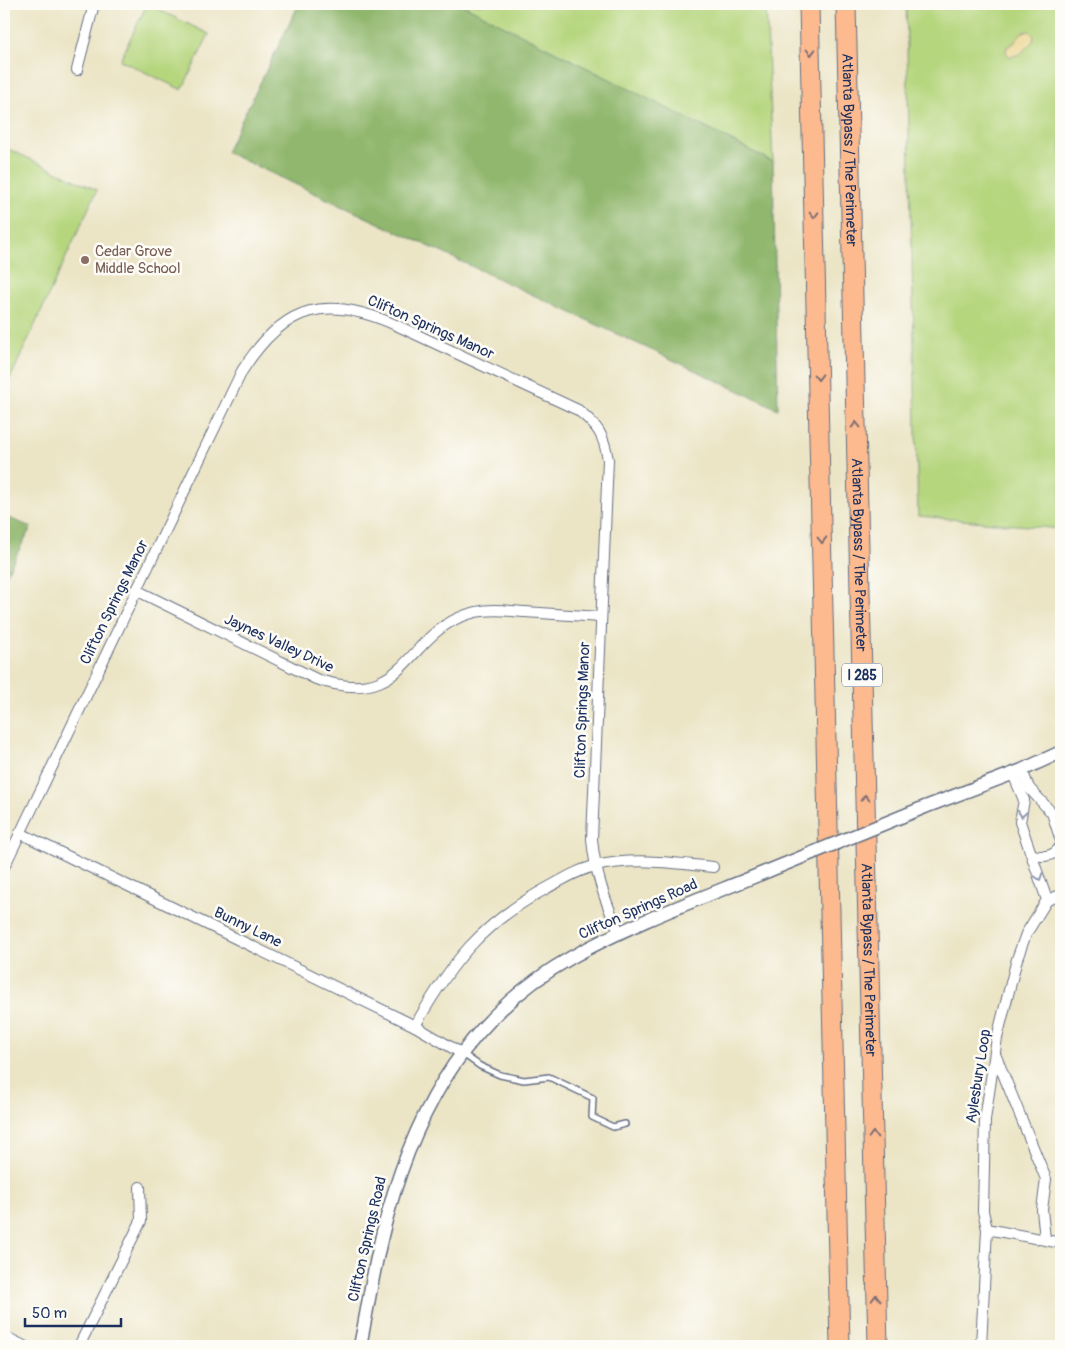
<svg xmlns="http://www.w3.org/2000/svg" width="1065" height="1350" font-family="Pangolin,sans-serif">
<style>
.green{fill:#b6d67e;stroke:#68826e}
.forest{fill:#90b76d;stroke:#567366}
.sand{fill:#eeda9e;stroke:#84847e}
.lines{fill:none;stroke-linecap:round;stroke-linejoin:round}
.service-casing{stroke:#646e82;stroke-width:8}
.minor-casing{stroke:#646e82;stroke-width:12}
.tertiary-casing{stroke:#646e82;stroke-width:15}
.motorway-casing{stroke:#646e82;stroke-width:21}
.service{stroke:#fff;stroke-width:5}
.minor{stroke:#fff;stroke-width:10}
.tertiary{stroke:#fff;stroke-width:12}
.motorway{stroke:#fcba8e;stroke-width:19}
.tertiary-bridge-casing{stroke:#646e82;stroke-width:15;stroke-linecap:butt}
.tertiary-bridge{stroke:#fff;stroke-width:12}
.oneway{stroke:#806e74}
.oneway2{stroke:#8d97ae}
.education-dot{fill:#8d6e63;stroke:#fdfcf7;stroke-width:2}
.labels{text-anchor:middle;stroke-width:5;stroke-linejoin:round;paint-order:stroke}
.shield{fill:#fdfcf7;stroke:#5f6c8c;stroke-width:1}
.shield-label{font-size:14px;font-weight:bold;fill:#1b2f5e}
.street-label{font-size:15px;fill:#1b2f5e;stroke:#fdfcf7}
.education-label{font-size:15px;fill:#785e54;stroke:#fdfcf7;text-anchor:start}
</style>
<rect width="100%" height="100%" fill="#fdfcf7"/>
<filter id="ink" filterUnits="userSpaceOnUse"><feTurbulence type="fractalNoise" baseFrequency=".02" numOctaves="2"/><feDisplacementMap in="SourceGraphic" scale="10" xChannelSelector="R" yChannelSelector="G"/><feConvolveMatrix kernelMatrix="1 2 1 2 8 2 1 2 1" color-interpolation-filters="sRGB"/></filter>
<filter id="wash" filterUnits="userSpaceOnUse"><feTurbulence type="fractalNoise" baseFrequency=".0096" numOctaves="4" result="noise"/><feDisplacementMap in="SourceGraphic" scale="20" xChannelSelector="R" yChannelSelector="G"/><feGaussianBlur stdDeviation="1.12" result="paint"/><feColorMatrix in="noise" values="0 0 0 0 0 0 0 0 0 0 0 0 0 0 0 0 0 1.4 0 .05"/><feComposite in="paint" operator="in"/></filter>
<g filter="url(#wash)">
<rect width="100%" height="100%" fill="#ebe4c5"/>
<g class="green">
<polygon points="147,4 209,34 182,90 120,60"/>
<polygon points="461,4 766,4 773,162"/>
<polygon points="906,4 1061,4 1061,529 918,516"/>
<polygon points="4,147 97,190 10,379 4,377"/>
</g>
<g class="forest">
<polygon points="299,4 461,4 773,162 778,409 226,152"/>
<polygon points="4,516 31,527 4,579"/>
</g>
<polygon class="sand" points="1029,31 1034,36 1033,41 1020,54 1009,57 1006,52 1007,47 1014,43 1022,32"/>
</g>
<g filter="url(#ink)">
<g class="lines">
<g class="service-casing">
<polyline id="service" points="463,1054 480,1066 500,1075 524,1080 549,1077 593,1098 592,1117 613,1127 625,1124"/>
</g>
<g class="minor-casing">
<g id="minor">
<polyline points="77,70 94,4"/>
<path d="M 136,590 L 316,679 C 413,711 402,629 476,612 C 492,608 509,611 525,612 C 551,614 576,615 601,617"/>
<polyline points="1022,770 1029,788 1052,813 1061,841"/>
<polyline points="20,833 415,1026 461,1053"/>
<path d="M 1032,855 C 1045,857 1055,857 1061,845"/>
<path d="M 4,867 L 242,371 C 284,304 327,294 398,326 L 578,410 C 598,426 604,435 608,460 L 592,839 C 595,873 605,901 619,932"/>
<polyline points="1047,900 1061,895"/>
<path d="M 415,1026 C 452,961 480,925 547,888 C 562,880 579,869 596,866 C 634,857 675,863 713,867"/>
<polyline points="995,1054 1046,1179 1042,1210 1045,1239"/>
<polyline points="987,1229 1061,1243"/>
<polyline points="4,1336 24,1346"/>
<polyline points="79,1346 141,1221 140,1187"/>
<polyline points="981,1346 987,1229 983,1211 985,1120 997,1038 1017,959 1026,934 1047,900 1020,822 1024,800 1013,774"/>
</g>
</g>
<g class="tertiary-casing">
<g id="tertiary">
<polyline points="925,807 1022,770 1061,752"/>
<path d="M 360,1346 C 369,1302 375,1257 388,1213 C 418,1104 471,1014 572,957 C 634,922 702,898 768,871"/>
</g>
</g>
<g class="motorway-casing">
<g id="motorway">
<polyline points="809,4 840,1346"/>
<path id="s1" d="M 846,4 L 878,1346"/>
</g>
</g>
<use href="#service" class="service"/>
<use href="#minor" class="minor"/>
<use href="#tertiary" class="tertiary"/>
<use href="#motorway" class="motorway"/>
<g class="tertiary-bridge-casing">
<polyline id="tertiary-bridge" points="768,871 925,807"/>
</g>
<use href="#tertiary-bridge" class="tertiary-bridge"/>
</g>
<defs><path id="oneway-chevron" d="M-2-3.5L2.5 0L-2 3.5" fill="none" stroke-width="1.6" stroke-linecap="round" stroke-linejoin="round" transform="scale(1.25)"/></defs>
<g class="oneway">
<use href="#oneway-chevron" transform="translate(811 52) rotate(89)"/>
<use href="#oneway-chevron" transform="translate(814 215) rotate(89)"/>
<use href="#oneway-chevron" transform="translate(818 377) rotate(89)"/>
<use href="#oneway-chevron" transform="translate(856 425) rotate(-91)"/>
<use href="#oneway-chevron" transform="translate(822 540) rotate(89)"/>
<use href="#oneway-chevron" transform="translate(865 798) rotate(-91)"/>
<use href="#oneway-chevron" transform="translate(873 1135) rotate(-91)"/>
<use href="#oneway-chevron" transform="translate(876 1298) rotate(-91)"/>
</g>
<g class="oneway2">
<use href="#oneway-chevron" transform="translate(1022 814) rotate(99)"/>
<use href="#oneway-chevron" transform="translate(1039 877) rotate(72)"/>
</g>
</g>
<circle class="education-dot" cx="85" cy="260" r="5"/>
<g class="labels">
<rect class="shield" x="842" y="663.5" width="40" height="23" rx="4"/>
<g class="shield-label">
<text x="862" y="680">I 285</text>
</g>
<g class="street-label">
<text dy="5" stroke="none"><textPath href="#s1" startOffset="146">Atlanta Bypass / The Perimeter</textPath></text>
<text transform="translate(431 327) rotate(24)" y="5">Clifton Springs Manor</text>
<text dy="5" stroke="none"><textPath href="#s1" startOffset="551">Atlanta Bypass / The Perimeter</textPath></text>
<text transform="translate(114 602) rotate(-64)" y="5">Clifton Springs Manor</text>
<text transform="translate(279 643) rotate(25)" y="5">Jaynes Valley Drive</text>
<text transform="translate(582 710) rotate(-88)" y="5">Clifton Springs Manor</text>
<text transform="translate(638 909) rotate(-24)" y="5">Clifton Springs Road</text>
<text transform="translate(248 927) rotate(26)" y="5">Bunny Lane</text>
<text dy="5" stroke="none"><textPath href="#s1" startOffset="956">Atlanta Bypass / The Perimeter</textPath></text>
<text transform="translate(978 1076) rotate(-81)" y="5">Aylesbury Loop</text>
<text transform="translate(367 1239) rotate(-77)" y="5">Clifton Springs Road</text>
</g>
<g class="education-label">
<text x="95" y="256">Cedar Grove<tspan x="95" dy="17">Middle School</tspan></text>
</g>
</g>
<rect width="1065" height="1350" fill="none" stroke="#fdfcf7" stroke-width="20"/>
<path d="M25 1318v8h96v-8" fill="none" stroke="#1b2f5e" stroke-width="2.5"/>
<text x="32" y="1318" font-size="15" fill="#1b2f5e" stroke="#fdfcf7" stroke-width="4" paint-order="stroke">50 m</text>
</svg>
